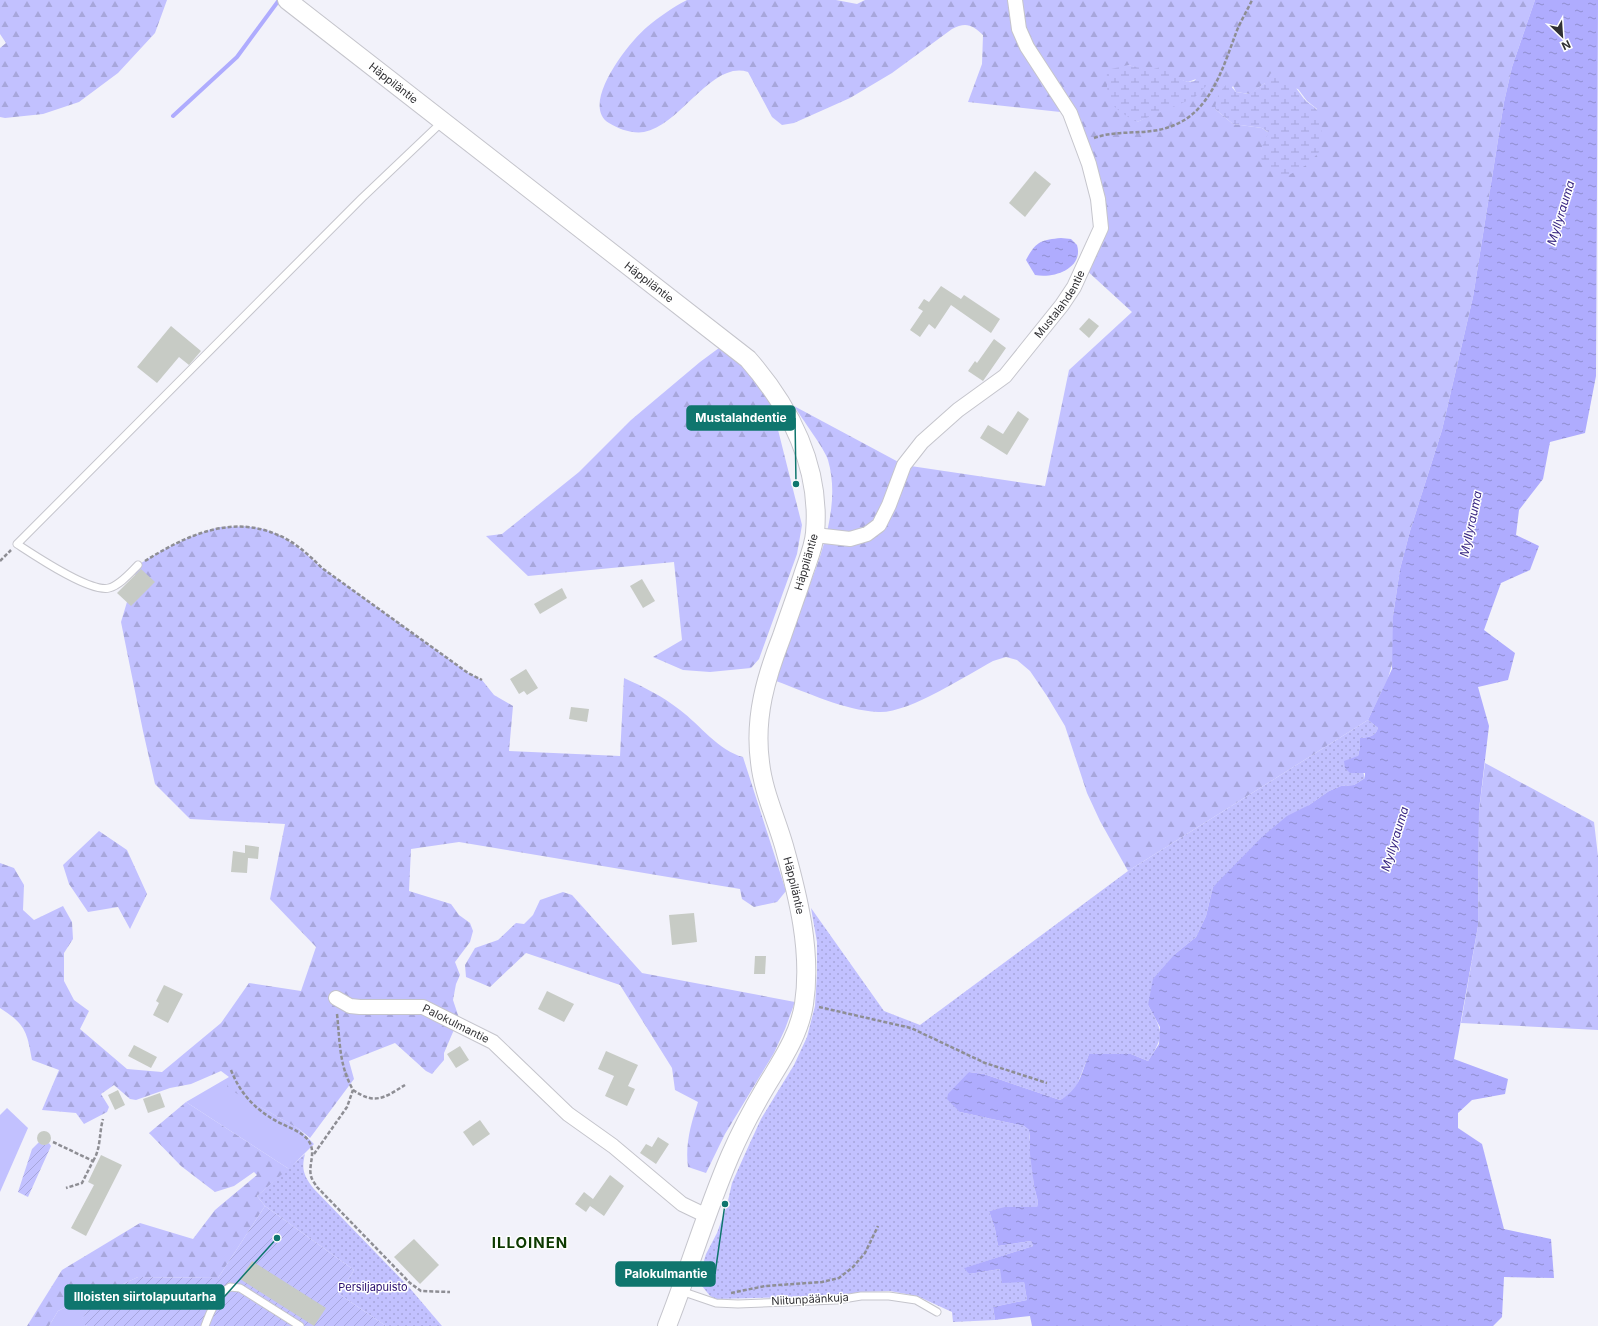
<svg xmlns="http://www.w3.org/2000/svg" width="1598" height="1326" font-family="Inter,sans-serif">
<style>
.grass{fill:#c2c1ff}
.forest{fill:url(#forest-firs);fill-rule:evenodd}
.wetland{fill:url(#wetland-marsh)}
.park{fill:url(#park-dots)}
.garden{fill:url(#garden-furrows)}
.water{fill:url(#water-ripples)}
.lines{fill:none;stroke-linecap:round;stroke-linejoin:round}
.stream{stroke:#afacfe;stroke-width:4}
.building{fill:#c7cbc5}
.service-casing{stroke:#c5c5cc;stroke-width:9}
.minor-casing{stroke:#c5c5cc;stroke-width:16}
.tertiary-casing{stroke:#c5c5cc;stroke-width:20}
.path{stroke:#8e8e94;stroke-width:2.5;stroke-dasharray:4 2;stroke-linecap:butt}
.service{stroke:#fff;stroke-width:7}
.minor{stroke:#fff;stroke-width:14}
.tertiary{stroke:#fff;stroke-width:18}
.labels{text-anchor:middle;stroke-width:3;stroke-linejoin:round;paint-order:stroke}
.street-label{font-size:11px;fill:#313134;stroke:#fff}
.park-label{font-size:11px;fill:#290e6d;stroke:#fff}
.water-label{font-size:12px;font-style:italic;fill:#392783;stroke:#fff}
.district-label{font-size:15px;font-weight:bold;letter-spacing:1px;fill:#0d3a00;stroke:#fff}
.leader{fill:none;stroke:#0f766e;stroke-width:1.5}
.callout-dot{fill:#0f766e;stroke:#fff;stroke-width:1.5}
.callout{fill:#0f766e;stroke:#0f766e;stroke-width:1.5}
.callout-label{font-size:12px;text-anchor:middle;font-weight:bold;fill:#fff}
</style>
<defs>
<pattern id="forest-firs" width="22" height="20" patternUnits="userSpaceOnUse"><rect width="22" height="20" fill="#c2c1ff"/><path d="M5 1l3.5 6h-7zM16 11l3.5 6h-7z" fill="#a7a6db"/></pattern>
<pattern id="wetland-marsh" width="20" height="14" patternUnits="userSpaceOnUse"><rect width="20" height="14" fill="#c2c1ff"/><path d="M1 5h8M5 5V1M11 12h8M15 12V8" fill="none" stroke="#a7a6db"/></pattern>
<pattern id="park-dots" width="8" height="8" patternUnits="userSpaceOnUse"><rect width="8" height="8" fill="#c2c1ff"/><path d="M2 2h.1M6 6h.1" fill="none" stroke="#a7a6db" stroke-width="1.8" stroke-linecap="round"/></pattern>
<pattern id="garden-furrows" width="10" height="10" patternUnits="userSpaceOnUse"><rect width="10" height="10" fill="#c2c1ff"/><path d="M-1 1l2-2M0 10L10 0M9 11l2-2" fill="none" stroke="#a7a6db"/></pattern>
<pattern id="water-ripples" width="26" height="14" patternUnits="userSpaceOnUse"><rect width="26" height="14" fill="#afacfe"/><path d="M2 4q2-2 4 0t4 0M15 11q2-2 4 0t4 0" fill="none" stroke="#8f8dce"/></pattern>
</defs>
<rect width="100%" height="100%" fill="#f2f2fa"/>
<g class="grass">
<polygon points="229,1077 257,1105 299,1129 314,1144 289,1169 186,1102"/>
<polygon points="7,1108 28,1128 0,1192 0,1115"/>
<polygon points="86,1297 93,1298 82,1321 87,1326 49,1326 58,1311"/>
</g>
<g class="forest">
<polygon points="0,0 167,0 155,33 118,73 79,102 43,114 5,118 0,117 0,48 6,43 0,34"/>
<path d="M 687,0 L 836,0 L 857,4 L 865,0 L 1535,0 L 1512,67 L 1504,102 L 1473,297 L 1442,430 L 1410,531 L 1400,569 L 1393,616 L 1393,661 L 1388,678 L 1368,720 L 1128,871 L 1100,821 L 1087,793 L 1065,726 L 1047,696 L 1030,671 L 1017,660 L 1006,657 L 993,661 C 965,676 908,714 878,712 C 843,710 809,693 776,681 C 779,672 781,662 784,652 C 802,595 846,522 828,460 C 824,448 802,419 794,406 L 904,465 L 1045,486 L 1069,370 L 1132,312 L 1084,268 L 1101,228 L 1070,113 L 968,102 L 982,64 L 983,35 C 972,24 965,22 952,29 L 892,73 L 850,98 L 794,123 L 782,125 L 772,117 L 748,72 C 712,60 681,125 644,132 C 633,134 618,129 609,123 C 579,105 629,42 647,27 C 659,17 673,7 687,0 ZM 1128,65 L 1188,82 L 1196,79 L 1173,105 L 1137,122 ZM 1265,83 L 1298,89 L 1307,101 L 1317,109 L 1261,150 L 1267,138 L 1269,133 L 1262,128 L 1233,124 L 1215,109 L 1233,86 L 1236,92 L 1250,94 Z"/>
<polygon points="719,348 743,365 761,386 773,410 802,525 797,554 759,659 751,668 710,672 683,670 653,657 682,640 674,562 528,576 486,536 502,534 579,472 631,420 700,362"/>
<path d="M 220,527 C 230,527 241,526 251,527 C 279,529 302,550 322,568 L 468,673 L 482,680 L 494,695 L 513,706 L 509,751 L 620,756 L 624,678 C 644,687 662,696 680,710 C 700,725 719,751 743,757 L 786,891 L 777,902 L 754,907 L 742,899 L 740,889 L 459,842 L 411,849 L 409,891 L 451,904 L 459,915 L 470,923 L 473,931 L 470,942 L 455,962 L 460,975 L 456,984 L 453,1000 L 459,1018 L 444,1053 L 444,1060 L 432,1074 L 426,1071 L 395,1043 L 349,1061 L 354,1079 L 310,1138 L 299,1129 L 227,1088 L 229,1077 L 221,1071 L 191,1084 L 170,1088 L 136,1100 L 130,1099 L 114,1085 L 101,1094 L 109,1107 L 107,1112 L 84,1124 L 76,1113 L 42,1110 L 59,1070 L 32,1060 C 27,1031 25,1024 0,1008 L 0,863 L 14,868 L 24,885 L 23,910 L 34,920 L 63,906 L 72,922 L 73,939 L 64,953 L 64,981 L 74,1000 L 89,1011 L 80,1029 L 127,1069 L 162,1072 L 221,1023 L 249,983 L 301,991 L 316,947 L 270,899 L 285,824 L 190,819 L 155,784 L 143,731 L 121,622 L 138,565 C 164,549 190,535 220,527 Z"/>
<polygon points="1485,763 1594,822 1598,856 1598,1030 1461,1023 1478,926 1479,810"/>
<polygon points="99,831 127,850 147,894 130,929 118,907 88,912 69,884 63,865"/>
<path d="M 563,892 L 572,895 L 642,973 L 795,1002 L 785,1029 L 774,1053 L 725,1134 L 706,1173 L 688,1167 C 685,1144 691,1124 698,1102 L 675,1090 L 672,1068 L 620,985 L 526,953 L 490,987 L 466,977 L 465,965 L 475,948 L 498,940 L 516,923 L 524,924 L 533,915 L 540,900 Z"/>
<polygon points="186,1102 289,1169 257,1196 265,1206 218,1278 138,1277 119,1286 107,1301 86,1297 58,1311 49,1326 27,1326 62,1270 140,1223 193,1239 215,1210 257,1175 254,1172 234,1186 215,1192 181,1166 149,1133"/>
</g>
<g class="wetland">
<path d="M 1128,65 L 1150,70 L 1164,66 L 1175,71 L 1177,78 L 1188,82 L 1203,80 L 1208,84 L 1194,98 L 1137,122 C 1109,106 1106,102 1107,70 Z"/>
<path d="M 1271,73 C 1293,80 1293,85 1306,101 C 1309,104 1314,106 1316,109 C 1324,119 1321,139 1320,151 L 1308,164 L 1284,178 C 1273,174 1258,165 1261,150 C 1262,144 1267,139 1268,132 L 1262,128 L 1233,124 L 1215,109 C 1216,98 1220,90 1228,83 L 1236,92 L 1249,94 L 1265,83 Z"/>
</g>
<g class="park">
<path d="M 1368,720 L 1378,728 C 1375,737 1369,737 1360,738 L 1360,747 L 1358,756 L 1365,778 L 1354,785 L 1341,786 L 1329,791 L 1309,805 L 1213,887 L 1206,916 L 1196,937 L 1175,954 L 1148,1005 C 1162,1031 1166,1034 1148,1061 L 1131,1054 L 1089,1054 L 1077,1085 L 1071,1094 L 1060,1100 L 984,1074 L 969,1072 L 960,1112 L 1024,1126 L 1029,1130 L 1034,1186 L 1038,1202 L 1037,1207 C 1021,1211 1005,1206 989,1211 L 995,1229 L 998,1246 L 1031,1241 L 1033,1246 L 965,1268 L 969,1274 L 1000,1269 L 1024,1282 L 1027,1300 L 993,1307 L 995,1320 L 953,1322 L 952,1312 L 917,1296 L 890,1291 L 860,1292 L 837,1296 L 716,1299 L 710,1296 L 698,1281 L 706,1254 L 717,1233 L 727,1205 L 732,1183 L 749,1145 L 761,1119 L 794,1065 L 807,1037 L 815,1006 L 817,973 L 817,942 L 811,908 L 884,1011 L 920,1025 L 1128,871 Z"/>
<path d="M 305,1154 C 301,1170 304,1176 314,1189 L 408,1286 L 442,1326 L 386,1326 L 339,1294 L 354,1270 L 265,1206 L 257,1196 Z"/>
</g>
<g class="garden">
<polygon points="39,1142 44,1145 49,1143 51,1146 28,1197 18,1192 32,1149"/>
<polygon points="265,1206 354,1270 339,1294 386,1326 87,1326 81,1322 93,1298 107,1301 119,1286 138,1277 218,1278"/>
</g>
<g class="water">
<path d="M 1535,0 L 1598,0 L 1596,376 L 1585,433 L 1550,442 L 1543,479 L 1519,510 L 1516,535 L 1539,546 L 1530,570 L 1501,583 L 1484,630 L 1515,653 L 1508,680 L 1478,687 L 1489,726 L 1479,810 L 1478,926 L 1454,1059 L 1508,1079 L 1505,1094 L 1472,1100 L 1458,1113 L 1458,1128 L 1482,1144 L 1504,1229 L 1551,1239 L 1554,1278 L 1504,1277 L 1502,1317 L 1493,1326 L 1032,1326 L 1030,1316 L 995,1320 L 993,1307 L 1027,1300 L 1024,1282 L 1002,1283 L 1000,1269 L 969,1274 L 964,1268 L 1033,1246 L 1031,1241 L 998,1246 L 995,1229 L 989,1211 L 1005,1207 L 1037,1207 L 1038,1202 L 1034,1186 L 1030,1154 L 1030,1138 L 1029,1130 L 1024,1126 L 960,1112 L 947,1099 L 948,1094 L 969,1072 L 984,1074 L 1060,1100 C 1080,1089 1081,1074 1089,1054 L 1131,1054 L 1148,1061 L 1159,1044 L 1160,1027 L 1148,1005 L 1153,979 L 1175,954 L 1196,937 L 1206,916 L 1213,887 L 1262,837 L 1287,816 L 1309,805 L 1329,791 L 1341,786 L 1354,785 L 1365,778 L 1365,773 L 1350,773 L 1345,768 L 1344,761 L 1358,756 L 1360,747 L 1360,738 C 1369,737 1375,737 1378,728 L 1368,720 L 1392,669 L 1393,616 L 1400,569 L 1410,531 L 1442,430 L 1473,297 L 1504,102 L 1512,67 Z"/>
<path d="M 1061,238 L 1071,239 L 1077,245 C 1084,268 1054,279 1035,275 L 1026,260 C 1036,241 1041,240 1061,238 Z"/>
</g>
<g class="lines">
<polyline class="stream" points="173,116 237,57 279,0"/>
</g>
<g class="building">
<polygon points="1035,171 1051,184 1025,217 1009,203"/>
<polygon points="941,286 961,299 964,295 1000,319 991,333 951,305 935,329 929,324 920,337 910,330 923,311 918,308 924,299 929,302"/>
<polygon points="1089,318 1099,326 1089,338 1079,329"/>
<polygon points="171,326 201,351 189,365 179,357 157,383 137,367"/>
<polygon points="994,339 1006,348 983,381 968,371 975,361 977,363"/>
<polygon points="1018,411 1029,419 1007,455 980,438 988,425 1003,434"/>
<polygon points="141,569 155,582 131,606 117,593"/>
<polygon points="642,579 655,601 643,608 630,586"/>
<polygon points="562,588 567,598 540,614 534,604"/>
<polygon points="526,669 538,688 527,695 524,691 519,694 510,679"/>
<polygon points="571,707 589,709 587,722 569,719"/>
<polygon points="245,845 259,847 258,859 248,858 247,873 231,872 233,851 245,853"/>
<polygon points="694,913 697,942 672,945 669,915"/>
<polygon points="755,956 766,956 765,974 754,974"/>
<polygon points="164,985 183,994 168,1023 153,1015 159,1003 156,1001"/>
<polygon points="547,991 574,1004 564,1022 538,1009"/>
<polygon points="134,1045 157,1057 151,1068 128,1056"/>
<polygon points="460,1046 469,1060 456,1068 447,1054"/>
<polygon points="606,1051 638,1065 628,1086 635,1089 627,1106 605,1096 614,1076 598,1069"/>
<polygon points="118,1090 125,1105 115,1110 108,1095"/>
<polygon points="160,1093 165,1107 148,1113 143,1099"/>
<polygon points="480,1120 490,1134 473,1146 463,1132"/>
<circle cx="44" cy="1138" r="7"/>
<polygon points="658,1137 669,1144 656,1164 640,1153 646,1144 652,1147"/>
<polygon points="101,1155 122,1165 86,1236 71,1228 94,1185 88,1182"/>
<polygon points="610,1175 624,1186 604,1216 590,1206 586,1212 575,1204 584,1192 593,1199"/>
<polygon points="414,1239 439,1265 420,1284 394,1257"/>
<polygon points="252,1261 326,1308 314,1326 240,1279"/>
</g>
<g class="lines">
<g class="service-casing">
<g id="service">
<path d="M 138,565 C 130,573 120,585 109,588 C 90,593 34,555 17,544 L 362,198 L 443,121"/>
<polyline points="681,1291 716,1303 738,1304 837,1300 861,1296 889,1296 916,1300 937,1312"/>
<path d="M 205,1326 C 210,1312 217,1295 230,1287 L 240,1288 L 300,1326"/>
</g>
</g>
<g class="minor-casing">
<g id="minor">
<path id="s1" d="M 815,535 L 850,539 L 867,534 L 879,525 L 889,505 L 904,465 L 922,442 L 958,410 L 1005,376 L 1062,305 L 1074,287 L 1101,228 L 1098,199 L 1089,164 L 1070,113 L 1027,47 L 1019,29 L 1015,0"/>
<path id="s2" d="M 336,998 L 350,1006 L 360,1007 L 423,1007 L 493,1042 L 568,1114 L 613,1146 L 682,1204 L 707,1216"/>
</g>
</g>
<g class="tertiary-casing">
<g id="tertiary">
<path id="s3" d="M 287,0 L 748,359 C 790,407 821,467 815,533 C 814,546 808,560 804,572 C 797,594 789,615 782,636 C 766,677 754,717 760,762 C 763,791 776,818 784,846 C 798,896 812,951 804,1004 C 799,1036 781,1061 765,1088 C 752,1110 740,1133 730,1156 C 706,1212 689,1270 667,1326"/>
</g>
</g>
<g class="path">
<path d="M 1094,138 C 1118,129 1148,136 1172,126 C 1211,112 1223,67 1236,33 C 1240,22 1247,11 1252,0"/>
<polyline points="0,561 11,550"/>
<path d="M 145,561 C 185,536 231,514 278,535 C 295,542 309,555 322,568 L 468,673 L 482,680"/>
<polyline points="819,1007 911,1028 985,1063 1047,1083"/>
<path d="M 337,1014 C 340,1042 339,1065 353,1090 C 375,1105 384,1098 405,1085"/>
<path d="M 231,1070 C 241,1096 258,1112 282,1124 C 291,1128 303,1133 308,1140 C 317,1152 308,1164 311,1176 C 312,1180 315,1184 317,1187 L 410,1283 L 421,1291 L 450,1292"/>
<polyline points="53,1142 93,1161 82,1183 66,1188"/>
<polyline points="314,1154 347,1107 353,1090"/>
<path d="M 93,1161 C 101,1149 99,1133 103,1119"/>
<polyline points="731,1293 765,1286 822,1282 839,1278 853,1267 865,1253 878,1226"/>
</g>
<use href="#service" class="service"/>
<use href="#minor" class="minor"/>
<use href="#tertiary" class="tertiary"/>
</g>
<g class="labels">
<g class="street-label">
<text dy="4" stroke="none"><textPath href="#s3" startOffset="135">Häppiläntie</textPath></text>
<text dy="4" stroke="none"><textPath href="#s3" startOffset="459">Häppiläntie</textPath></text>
<text dy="4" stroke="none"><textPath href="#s1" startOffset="359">Mustalahdentie</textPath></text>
<text transform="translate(806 562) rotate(-74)" y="4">Häppiläntie</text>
<text dy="4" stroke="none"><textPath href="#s3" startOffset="1142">Häppiläntie</textPath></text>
<text dy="4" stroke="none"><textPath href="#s2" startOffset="126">Palokulmantie</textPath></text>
<text transform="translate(810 1299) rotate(-3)" y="4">Niitunpäänkuja</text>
</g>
<g class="park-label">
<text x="373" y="1291">Persiljapuisto</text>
</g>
<g class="water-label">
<text transform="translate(1561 213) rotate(-73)" y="4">Myllyrauma</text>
<text transform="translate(1471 524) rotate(-78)" y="4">Myllyrauma</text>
<text transform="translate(1395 839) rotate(-73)" y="4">Myllyrauma</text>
</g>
<g class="district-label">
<text x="530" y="1248">ILLOINEN</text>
</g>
</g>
<path class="leader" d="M796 484L795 418M725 1204L715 1274M277 1238L224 1297"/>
<g class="callout-dot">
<circle cx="796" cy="484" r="4"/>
<circle cx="725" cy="1204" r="4"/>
<circle cx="277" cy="1238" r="4"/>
</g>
<g class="callout">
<rect x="687" y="406" width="108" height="24" rx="4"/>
<rect x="616" y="1262" width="99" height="24" rx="4"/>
<rect x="65" y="1285" width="159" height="24" rx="4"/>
</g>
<g class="callout-label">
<text x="741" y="422">Mustalahdentie</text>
<text x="666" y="1278">Palokulmantie</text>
<text x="145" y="1301">Illoisten siirtolapuutarha</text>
</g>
<g transform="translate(1562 36) rotate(155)" stroke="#ffffff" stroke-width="3" paint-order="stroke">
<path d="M0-3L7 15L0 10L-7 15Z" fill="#313134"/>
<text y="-6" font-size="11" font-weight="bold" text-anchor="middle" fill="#313134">N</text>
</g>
</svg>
